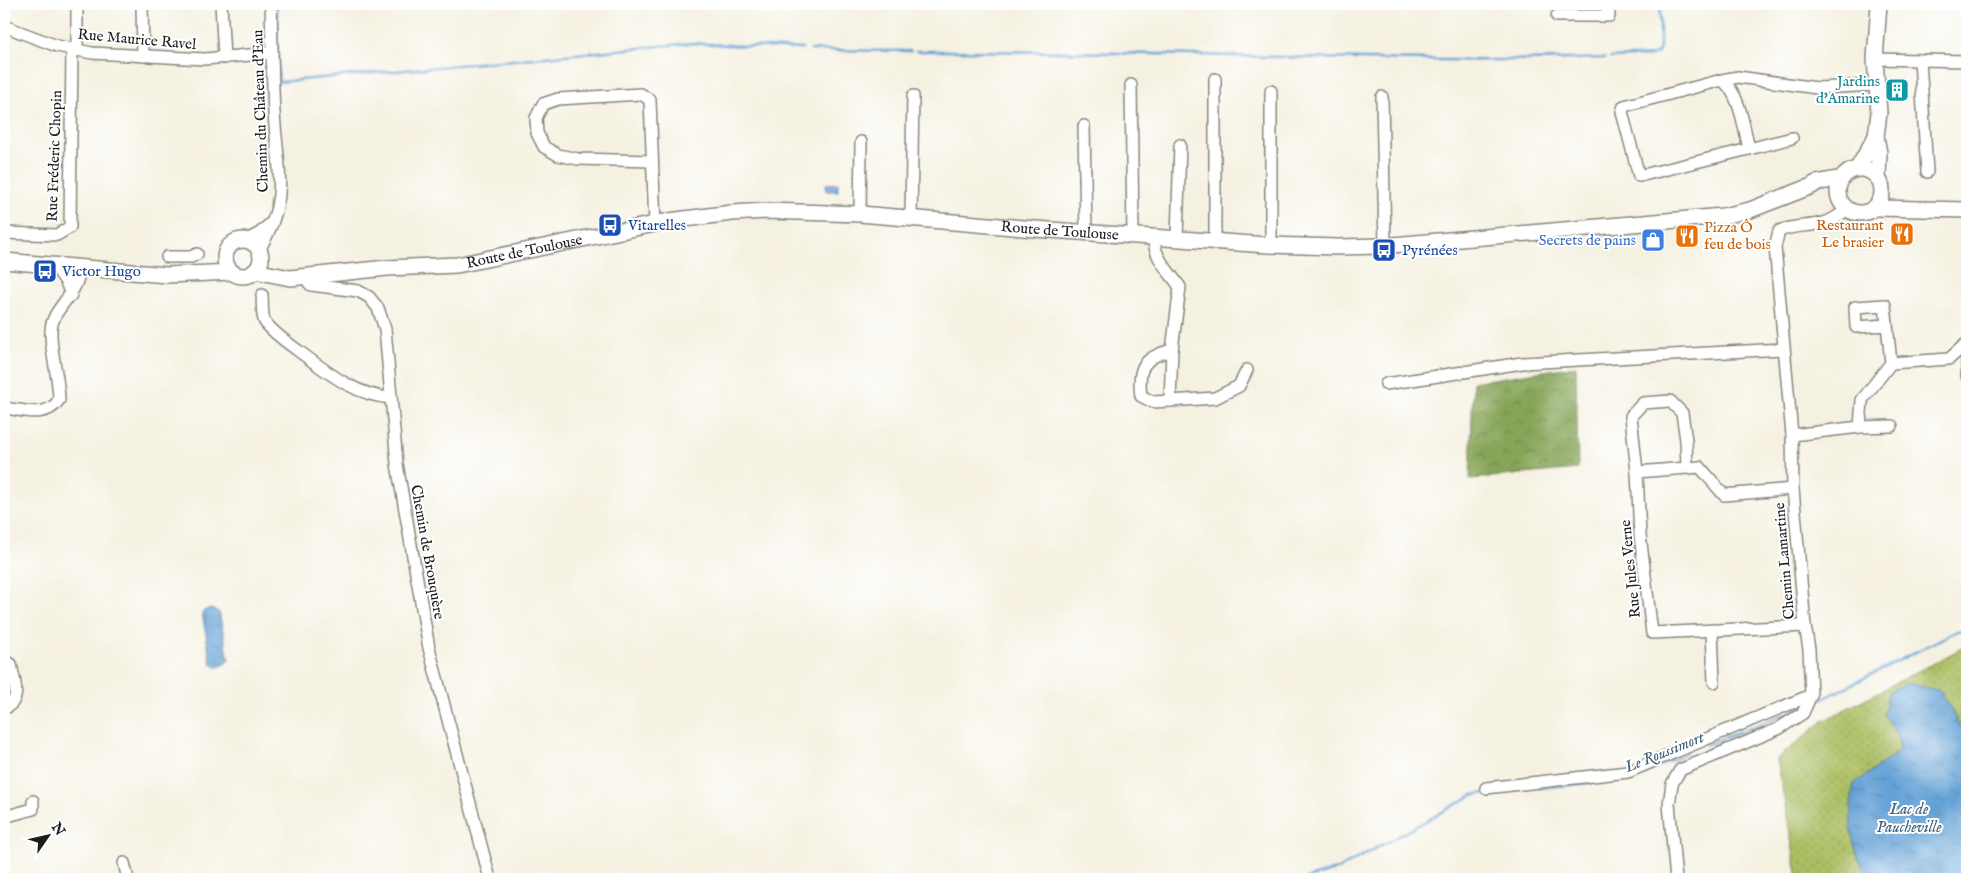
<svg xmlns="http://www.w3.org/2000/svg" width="1971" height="883" font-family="'IM FELL English',serif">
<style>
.grass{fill:url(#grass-dots);stroke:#636d3f}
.forest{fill:url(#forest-crowns);stroke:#52603a}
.water{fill:url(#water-ripples);stroke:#405e78}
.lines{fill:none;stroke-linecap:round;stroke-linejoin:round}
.stream{stroke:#63a1d5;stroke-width:2.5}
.minor-casing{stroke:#88867e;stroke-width:14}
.major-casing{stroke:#88867e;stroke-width:18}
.minor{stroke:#fff;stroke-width:11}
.major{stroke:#fff;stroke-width:15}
.labels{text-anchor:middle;stroke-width:4;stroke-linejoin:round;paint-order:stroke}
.street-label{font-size:15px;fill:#1c1c1c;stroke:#fff}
.culture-label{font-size:15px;fill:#0d838f;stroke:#fff;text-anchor:end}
.transit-label{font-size:15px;fill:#164399;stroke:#fff;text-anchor:start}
.food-label{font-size:15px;fill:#c56008;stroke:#fff;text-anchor:end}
.shop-label{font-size:15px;fill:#366cbe;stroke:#fff;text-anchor:end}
.water-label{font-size:16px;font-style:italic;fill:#405e78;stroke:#fff}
</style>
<defs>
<pattern id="grass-dots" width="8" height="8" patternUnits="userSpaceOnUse" patternTransform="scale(1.25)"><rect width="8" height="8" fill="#aabe62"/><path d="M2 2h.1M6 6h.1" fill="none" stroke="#92a354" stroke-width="1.8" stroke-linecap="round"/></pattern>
<pattern id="forest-crowns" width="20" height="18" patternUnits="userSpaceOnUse" patternTransform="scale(1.25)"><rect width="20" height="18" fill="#87a558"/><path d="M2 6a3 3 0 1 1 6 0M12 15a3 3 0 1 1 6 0" fill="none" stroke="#6e8648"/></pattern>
<pattern id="water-ripples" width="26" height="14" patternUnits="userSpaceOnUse" patternTransform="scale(1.25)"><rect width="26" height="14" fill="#63a1d5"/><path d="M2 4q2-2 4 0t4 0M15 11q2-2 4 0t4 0" fill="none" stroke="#5182ac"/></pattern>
</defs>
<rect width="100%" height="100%" fill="#fff"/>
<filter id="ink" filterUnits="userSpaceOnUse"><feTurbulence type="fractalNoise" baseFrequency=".02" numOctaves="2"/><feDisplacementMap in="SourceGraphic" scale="10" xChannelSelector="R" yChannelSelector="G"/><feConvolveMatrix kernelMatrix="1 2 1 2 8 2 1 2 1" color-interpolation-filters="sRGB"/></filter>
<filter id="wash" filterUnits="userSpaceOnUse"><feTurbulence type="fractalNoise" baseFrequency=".0096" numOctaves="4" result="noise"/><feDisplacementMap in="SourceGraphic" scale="20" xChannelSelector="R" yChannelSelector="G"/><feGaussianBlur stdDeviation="1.12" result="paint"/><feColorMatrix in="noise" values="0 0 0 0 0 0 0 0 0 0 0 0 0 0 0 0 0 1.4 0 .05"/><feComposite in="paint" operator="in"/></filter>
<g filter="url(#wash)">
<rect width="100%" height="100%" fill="#f5f1e1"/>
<path class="grass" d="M 1962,648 L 1967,648 L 1967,730 L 1961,728 L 1941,691 L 1885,715 L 1899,738 L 1899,751 L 1854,784 C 1847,819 1850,849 1870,879 L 1798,879 L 1777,759 L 1823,721 Z"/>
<polygon class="forest" points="1576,366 1578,469 1470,479 1473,382"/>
<g class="water">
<polygon points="838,183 838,191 826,191 826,184"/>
<path d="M 211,609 L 219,612 L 229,659 C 225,665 222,667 215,667 L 211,663 L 202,613 L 205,610 Z"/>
<path d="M 1907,683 L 1941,691 L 1961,728 L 1967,730 L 1967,879 L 1870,879 C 1850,849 1847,819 1854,784 L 1899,751 L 1899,738 L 1884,715 L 1888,692 Z"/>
</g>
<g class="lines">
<g class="stream">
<polyline points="277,4 279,82 692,43 802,49"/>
<polyline points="811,50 911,51"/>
<path d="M 916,51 C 1146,49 1376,66 1605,58"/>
<polyline points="1611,58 1651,56 1658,53 1660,47 1660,4"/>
<polyline points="1811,705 1957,631 1967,630"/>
<polyline points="1706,745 1799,709"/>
<polyline points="1539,788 1631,779 1687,753"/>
<polyline points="1306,879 1338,869 1473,795 1486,793"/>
</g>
</g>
</g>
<g filter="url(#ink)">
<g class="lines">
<g class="minor-casing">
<g id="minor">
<polyline points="77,4 77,50"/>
<polyline points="142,4 143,56"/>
<polyline points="221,4 224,58"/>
<polyline points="1557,16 1609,16 1608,4"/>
<polyline points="4,26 57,46 92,53 205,59 272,53"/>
<polyline points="1875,59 1967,61"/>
<polyline points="1920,60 1927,172"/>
<path d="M 1722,80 C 1740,93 1744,128 1749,149 L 1639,176 L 1622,112 L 1624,106 L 1722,80 L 1738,77 L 1817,88 L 1877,85"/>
<polyline points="1131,85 1133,235"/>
<polyline points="1271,91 1271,245"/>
<polyline points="1382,97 1385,245"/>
<polyline points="1084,126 1086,232"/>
<polyline points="1749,149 1792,138"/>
<polyline points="652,161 578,159 558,155 544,147 537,133 536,118 543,104 558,99 641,94 650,100 655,224"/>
<polyline points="860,214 861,142"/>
<polyline points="911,218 913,96"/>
<polyline points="4,233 57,235 70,227 72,49"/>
<path d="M 1154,237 C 1153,257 1169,271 1180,287 L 1172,350 L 1170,401 L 1215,398 L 1239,386 L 1247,370"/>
<polyline points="1177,238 1180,145"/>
<polyline points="247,240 260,233 271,223"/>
<polyline points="1215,241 1215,79"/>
<path d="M 259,250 C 291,198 277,168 274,112 C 272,76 272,40 271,4"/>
<polyline points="167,257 191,257 197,254"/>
<polyline points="54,265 66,282 71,295"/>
<polyline points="308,276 309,283 311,285 358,291 369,297 378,308 385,329 397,464 429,648 490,879"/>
<path d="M 262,295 C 263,303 261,315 265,322 C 274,334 288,343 300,352 C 327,372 356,396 391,398"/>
<polyline points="1887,325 1856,327 1855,307 1885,305 1891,363"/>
<polyline points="1967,353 1967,376"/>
<polyline points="1386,384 1522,363 1783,349"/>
<path d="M 1170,401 L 1153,402 L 1141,396 C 1137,367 1144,357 1172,350"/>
<path d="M 4,408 C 24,410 46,419 59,400 C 59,377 50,352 51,330 C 52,307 80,294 79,268"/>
<polyline points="1860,427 1892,426"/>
<polyline points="1792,435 1860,427 1862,400 1891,363 1949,359 1967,343"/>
<polyline points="1687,467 1686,440 1682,413 1670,401 1643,403 1631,416 1637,472 1640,535 1652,633 1805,626"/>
<polyline points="1637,472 1700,467 1724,495 1793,489"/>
<polyline points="1712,631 1714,682"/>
<path d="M 4,661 L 11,664 C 14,682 23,700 4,709"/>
<polyline points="1486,788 1628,772 1811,695"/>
<polyline points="4,817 33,809 33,801"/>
<polyline points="124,863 128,879"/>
<path d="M 1676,879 L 1669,804 L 1672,784 L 1680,770 L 1778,729 L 1803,713 L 1811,695 L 1809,649 L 1805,626 L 1793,489 L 1792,435 L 1775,247 L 1779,231 C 1793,225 1807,227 1823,223 C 1832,221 1840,215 1847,209"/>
</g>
</g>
<g class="major-casing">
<g id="major">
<polyline points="1876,136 1879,153 1878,177"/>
<polyline points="1858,168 1876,136 1879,113 1875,59 1879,4"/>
<circle cx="1860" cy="191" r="22"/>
<polyline points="1876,208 1967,210"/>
<circle cx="243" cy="258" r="18"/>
<polyline points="4,261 167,275 232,272"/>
<path id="s1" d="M 255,271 L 290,278 L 387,268 L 457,265 L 669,221 L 732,213 L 767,211 L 860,214 L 1035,229 L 1267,245 L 1338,247 L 1381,246 L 1723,216 L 1750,210 L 1812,186 L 1816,183 L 1842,178"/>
</g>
</g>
<use href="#minor" class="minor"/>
<use href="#major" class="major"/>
</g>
</g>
<defs>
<g id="building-square" transform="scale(1.25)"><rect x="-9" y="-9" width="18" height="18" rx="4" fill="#0f9aa8" stroke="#fff"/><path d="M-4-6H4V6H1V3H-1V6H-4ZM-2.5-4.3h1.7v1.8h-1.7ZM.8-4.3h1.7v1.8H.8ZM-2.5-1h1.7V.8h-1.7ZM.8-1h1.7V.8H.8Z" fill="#fff"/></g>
<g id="bus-square" transform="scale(1.25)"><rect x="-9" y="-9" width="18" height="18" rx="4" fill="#1a4fb4" stroke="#fff"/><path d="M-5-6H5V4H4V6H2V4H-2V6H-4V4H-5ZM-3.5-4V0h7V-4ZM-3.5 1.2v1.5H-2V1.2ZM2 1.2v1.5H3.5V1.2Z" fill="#fff"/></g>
<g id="restaurant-square" transform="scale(1.25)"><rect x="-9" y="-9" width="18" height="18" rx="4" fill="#e8710a" stroke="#fff"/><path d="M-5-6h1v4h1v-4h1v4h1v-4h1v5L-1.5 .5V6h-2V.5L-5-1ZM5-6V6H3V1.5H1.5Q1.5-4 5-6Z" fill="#fff"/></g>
<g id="shop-square" transform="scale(1.25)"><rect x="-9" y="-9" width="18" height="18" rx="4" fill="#3f7fe0" stroke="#fff"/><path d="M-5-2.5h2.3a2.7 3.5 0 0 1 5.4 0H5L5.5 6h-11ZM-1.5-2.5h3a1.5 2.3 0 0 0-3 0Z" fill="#fff"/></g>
</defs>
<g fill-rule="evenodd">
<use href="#building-square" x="1897" y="90"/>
<use href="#bus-square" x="610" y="225"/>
<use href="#restaurant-square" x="1902" y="234"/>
<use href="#restaurant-square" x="1687" y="236"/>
<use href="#shop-square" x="1653" y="240"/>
<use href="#bus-square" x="1384" y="250"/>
<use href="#bus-square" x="45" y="271"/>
</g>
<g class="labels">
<g class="street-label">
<text transform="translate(137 39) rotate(5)" y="5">Rue Maurice Ravel</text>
<text transform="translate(260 111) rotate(-92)" y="5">Chemin du Château d'Eau</text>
<text transform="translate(54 156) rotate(-88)" y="5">Rue Fréderic Chopin</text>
<text dy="5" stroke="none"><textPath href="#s1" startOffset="812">Route de Toulouse</textPath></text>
<text dy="5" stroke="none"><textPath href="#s1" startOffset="272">Route de Toulouse</textPath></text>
<text transform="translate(428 552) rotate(80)" y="5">Chemin de Brouquère</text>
<text transform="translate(1784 561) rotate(-95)" y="5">Chemin Lamartine</text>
<text transform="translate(1630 569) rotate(-96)" y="5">Rue Jules Verne</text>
</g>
<g class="culture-label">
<text x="1880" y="86">Jardins<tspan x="1880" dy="17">d'Amarine</tspan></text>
</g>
<g class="transit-label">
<text x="628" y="230">Vitarelles</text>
<text x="1402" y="255">Pyrénées</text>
<text x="62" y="276">Victor Hugo</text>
</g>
<g class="food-label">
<text x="1884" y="230">Restaurant<tspan x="1884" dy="17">Le brasier</tspan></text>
<text x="1704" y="232" text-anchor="start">Pizza Ô<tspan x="1704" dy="17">feu de bois</tspan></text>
</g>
<g class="shop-label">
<text x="1636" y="245">Secrets de pains</text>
</g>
<g class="water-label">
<text transform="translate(1664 751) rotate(-22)" y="6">Le Roussimort</text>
<text x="1909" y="814">Lac de<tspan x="1909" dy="18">Paucheville</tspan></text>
</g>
</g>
<rect width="1971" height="883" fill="none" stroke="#fff" stroke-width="20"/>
<g transform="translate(48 836) rotate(56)" stroke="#ffffff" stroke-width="4" paint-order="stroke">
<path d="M0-4L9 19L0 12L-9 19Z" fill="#1c1c1c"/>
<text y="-8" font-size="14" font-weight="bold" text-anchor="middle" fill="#1c1c1c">N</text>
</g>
</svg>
